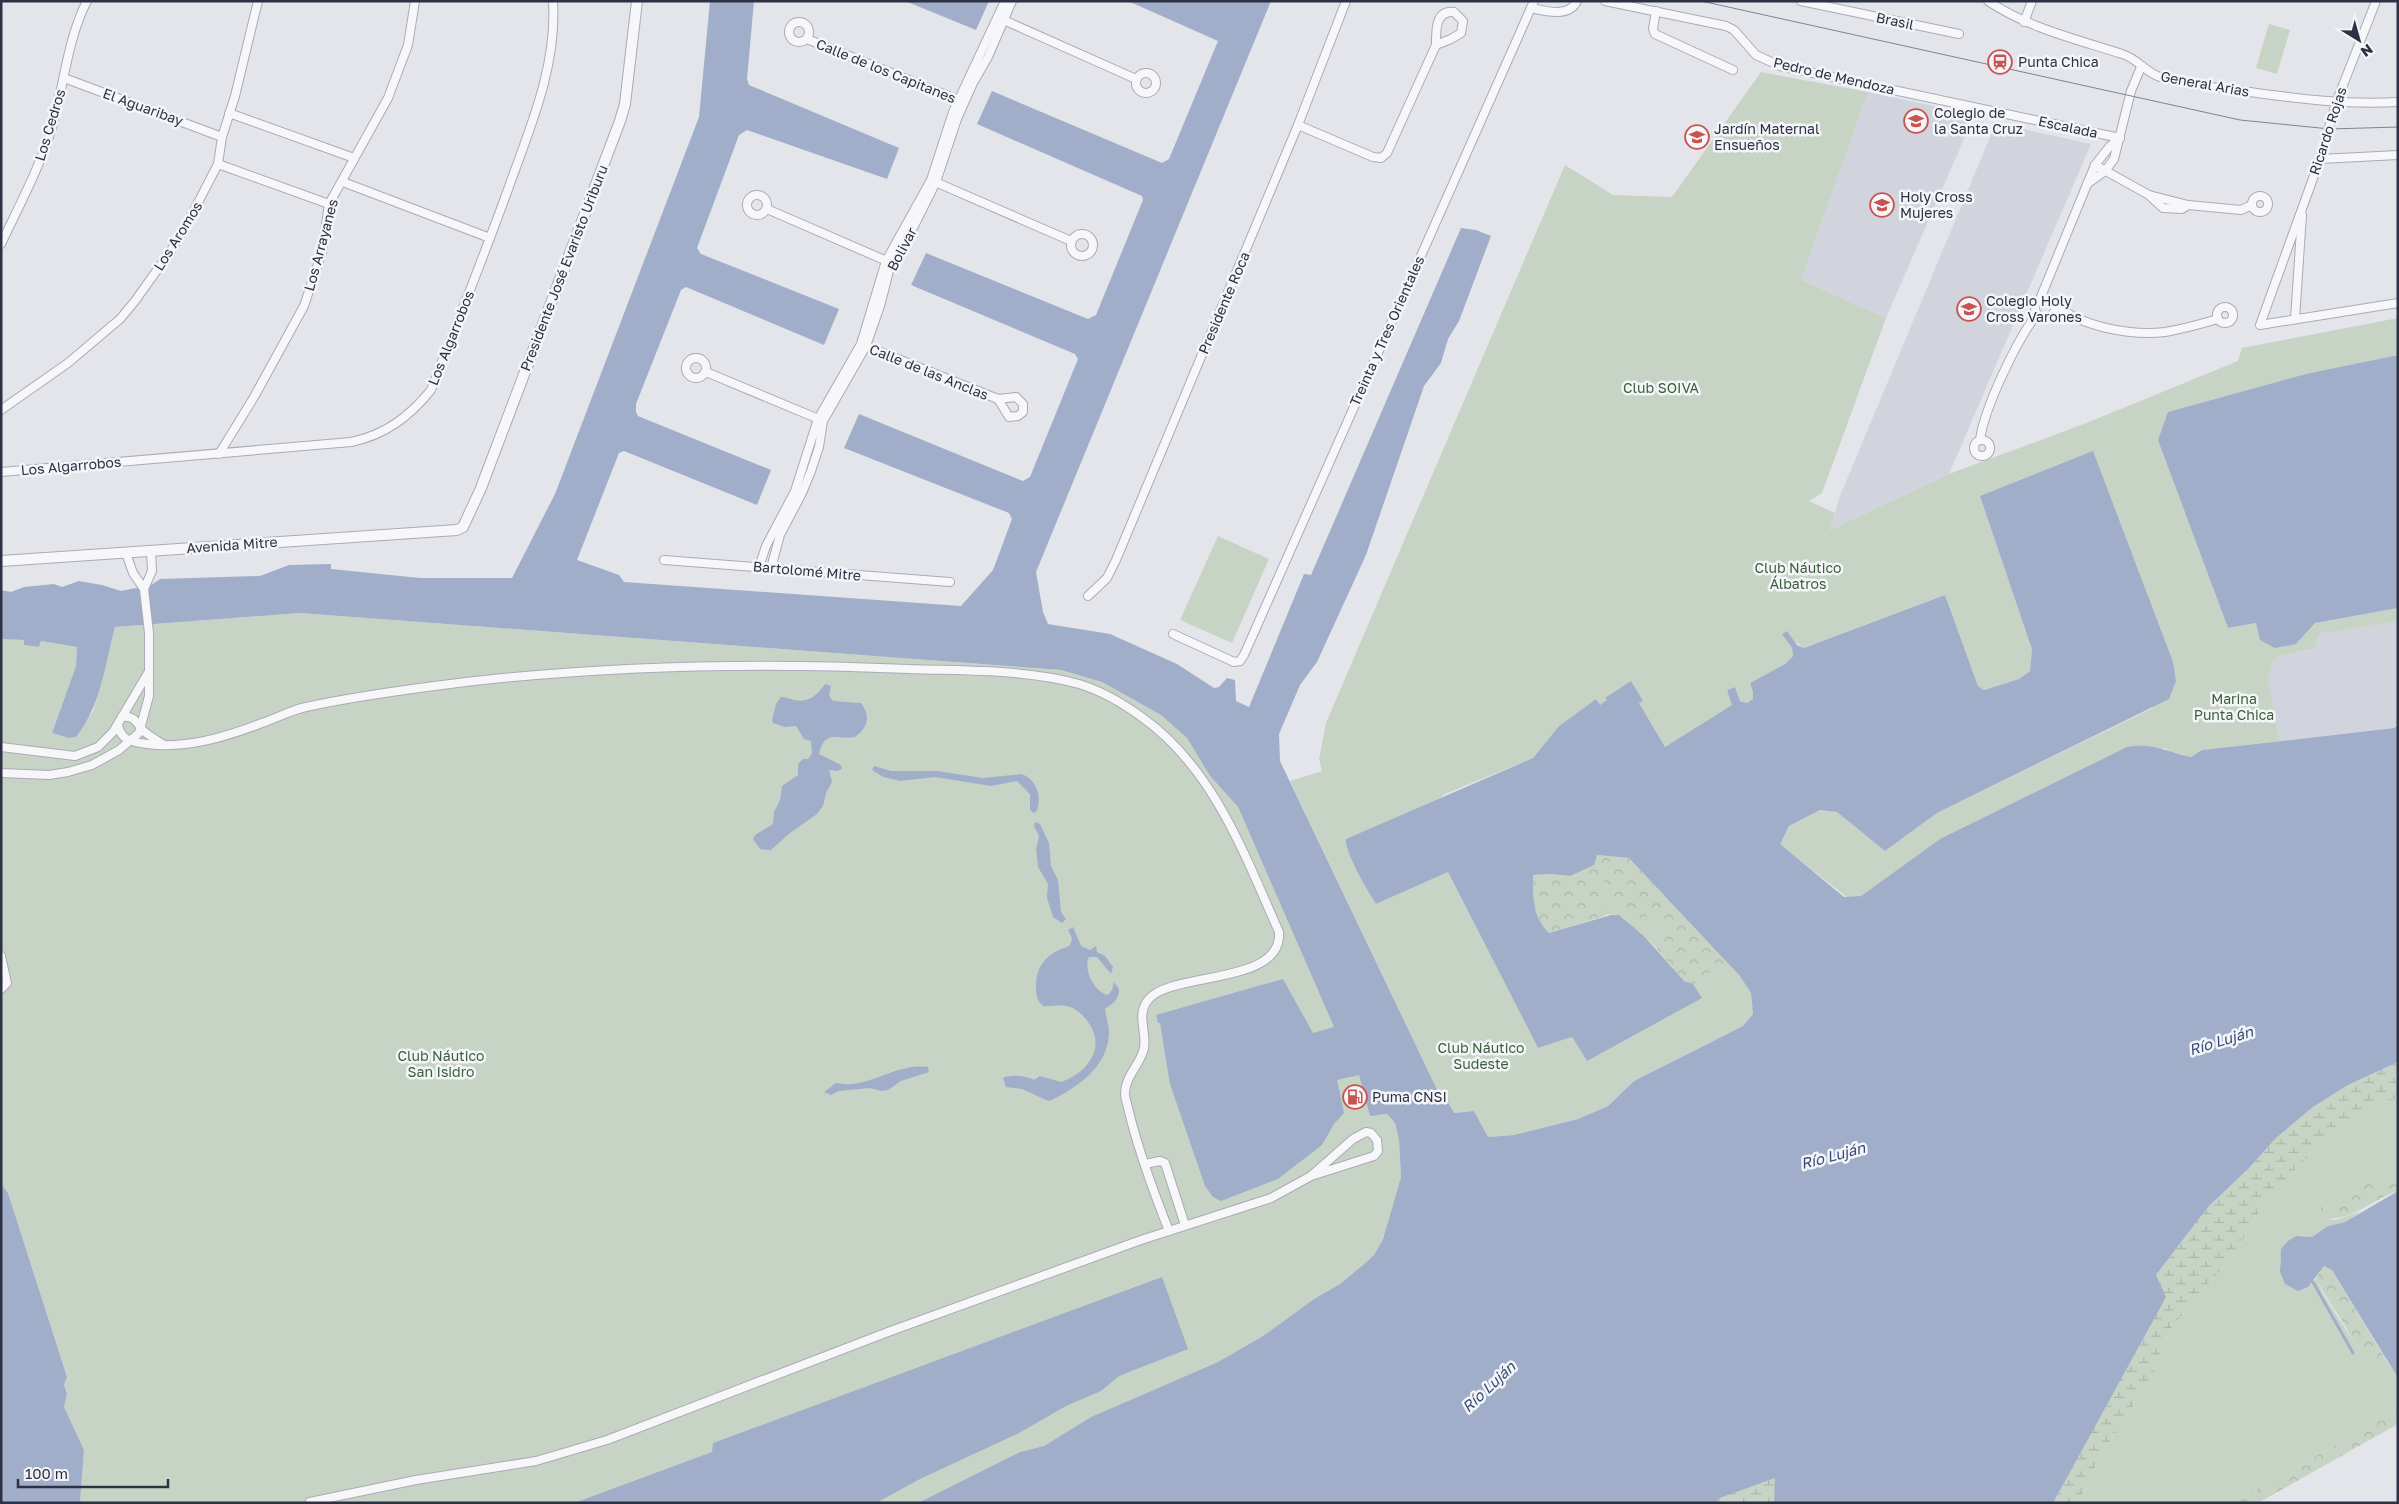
<svg xmlns="http://www.w3.org/2000/svg" width="2399" height="1504" font-family="'Golos Text',sans-serif">
<style>
.built{fill:#d2d4dd}
.green{fill:#c7d4c5}
.forest{fill:url(#forest-crowns)}
.wetland{fill:url(#wetland-marsh)}
.water{fill:#a1aec9}
.lines{fill:none;stroke-linecap:round;stroke-linejoin:round}
.stream{stroke:#a1aec9;stroke-width:3}
.minor-casing{stroke:#a9abb5;stroke-width:10}
.tertiary-casing{stroke:#a9abb5;stroke-width:12}
.minor{stroke:#f7f7f9;stroke-width:8}
.tertiary{stroke:#f7f7f9;stroke-width:10}
.tram{stroke:#7e8394;stroke-width:1}
.labels{text-anchor:middle;stroke-width:5;stroke-linejoin:round;paint-order:stroke}
.street-label{font-size:14px;fill:#2c3143;stroke:#f4f5f8}
.poi-label{font-size:14px;fill:#2c3143;stroke:#f4f5f8;text-anchor:start}
.park-label{font-size:14px;fill:#3b5e3a;stroke:#f4f5f8}
.water-label{font-size:15px;font-style:italic;fill:#384975;stroke:#f4f5f8}
</style>
<defs>
<pattern id="forest-crowns" width="20" height="18" patternUnits="userSpaceOnUse" patternTransform="scale(1.25)"><rect width="20" height="18" fill="#c7d4c5"/><path d="M2 6a3 3 0 1 1 6 0M12 15a3 3 0 1 1 6 0" fill="none" stroke="#abb6aa"/></pattern>
<pattern id="wetland-marsh" width="20" height="14" patternUnits="userSpaceOnUse" patternTransform="scale(1.25)"><rect width="20" height="14" fill="#c7d4c5"/><path d="M1 5h8M5 5V1M11 12h8M15 12V8" fill="none" stroke="#abb6aa"/></pattern>
</defs>
<rect width="100%" height="100%" fill="#e4e5eb"/>
<g class="built">
<polygon points="1868,92 1961,112 1966,115 1970,125 1886,318 1801,280"/>
<polygon points="1996,123 2091,144 1949,474 1830,530 1840,496"/>
<polygon points="2398,621 2398,725 2394,728 2280,741 2268,679 2274,658 2315,648 2319,634"/>
</g>
<g class="green">
<polygon points="2269,24 2290,30 2277,74 2256,68"/>
<path d="M 1761,72 L 1868,92 L 1801,280 L 1886,318 L 1822,493 L 1809,501 L 1835,513 L 1830,530 L 1949,474 L 2089,422 L 2238,361 L 2242,348 L 2398,318 L 2398,355 L 2310,373 L 2158,439 L 2228,628 L 2256,623 L 2296,644 L 2315,623 L 2398,608 L 2398,621 L 2319,634 L 2315,648 L 2274,658 L 2268,679 L 2280,741 L 2202,750 L 2191,757 L 2172,753 L 2164,748 L 1940,839 L 1861,896 L 1848,898 L 1779,844 L 1789,826 L 1820,810 L 1837,812 L 1885,851 L 1937,813 L 2153,708 L 2030,642 L 2032,649 L 2030,671 L 2019,679 L 1984,690 L 1978,686 L 1945,595 L 1804,648 L 1783,634 L 1792,648 L 1793,656 L 1785,664 L 1750,683 L 1753,692 L 1753,699 L 1747,703 L 1740,701 L 1735,687 L 1727,690 L 1733,705 L 1665,747 L 1639,703 L 1642,701 L 1605,698 L 1607,700 L 1600,705 L 1596,699 L 1559,726 L 1533,758 L 1445,794 L 1355,866 L 1376,904 L 1448,872 L 1538,1048 L 1572,1037 L 1587,1061 L 1675,968 C 1664,957 1630,917 1617,915 C 1606,912 1590,920 1579,923 L 1532,900 L 1629,858 L 1739,975 L 1751,993 L 1753,1014 L 1743,1026 L 1634,1081 L 1608,1106 L 1578,1119 L 1514,1135 L 1488,1137 L 1474,1111 L 1454,1113 L 1448,1102 L 1442,1100 L 1290,781 L 1322,771 L 1319,759 L 1326,723 L 1565,165 L 1613,195 L 1672,197 Z"/>
<polygon points="1218,536 1269,559 1232,643 1180,620"/>
<polygon points="300,613 1061,670 1102,682 1161,715 1187,738 1210,776 1238,807 1334,1027 1359,1074 1370,1115 1387,1114 1395,1123 1399,1140 1401,1177 1383,1239 1374,1255 1363,1265 1340,1284 1314,1299 1263,1336 1218,1362 1091,1417 1044,1446 1020,1452 918,1503 80,1503 84,1450 64,1407 67,1394 64,1385 67,1377 8,1193 1,1184 1,639 24,640 24,645 39,647 41,641 77,647 76,666 52,733 69,738 76,737 93,711 115,627"/>
<path d="M 2398,1098 L 2398,1171 L 2396,1171 L 2381,1182 L 2365,1184 L 2332,1207 L 2318,1200 L 2324,1218 L 2335,1220 L 2362,1211 L 2345,1222 L 2328,1226 L 2312,1237 L 2296,1236 C 2282,1249 2279,1252 2280,1272 L 2304,1290 L 2316,1278 L 2323,1294 L 2369,1365 L 2388,1363 L 2398,1378 L 2398,1410 L 2232,1503 L 2078,1503 L 2097,1462 L 2150,1380 L 2172,1327 L 2232,1257 L 2266,1201 L 2325,1138 L 2382,1103 Z"/>
</g>
<g class="forest">
<path d="M 1597,855 L 1629,858 L 1731,966 L 1724,976 L 1711,971 L 1693,984 L 1684,981 L 1657,949 L 1662,939 L 1663,916 L 1652,909 L 1646,914 L 1649,933 L 1645,937 L 1625,920 L 1628,918 C 1621,903 1608,907 1608,887 L 1611,886 L 1597,876 L 1596,882 L 1605,916 L 1549,933 C 1532,916 1533,898 1532,875 L 1551,874 L 1570,876 Z"/>
<path d="M 2396,1170 L 2398,1171 L 2398,1191 C 2372,1199 2352,1222 2324,1218 L 2317,1199 L 2332,1207 L 2365,1184 L 2381,1182 Z"/>
<path d="M 2324,1265 L 2332,1270 L 2388,1363 L 2369,1365 C 2359,1351 2351,1336 2342,1321 C 2333,1306 2323,1294 2316,1278 Z"/>
<polygon points="2398,1410 2398,1424 2258,1503 2232,1503"/>
</g>
<g class="wetland">
<polygon points="2398,1062 2398,1098 2382,1103 2325,1138 2266,1201 2232,1257 2172,1327 2150,1380 2097,1462 2078,1503 2053,1503 2074,1463 2156,1275 2208,1207 2249,1168 2276,1138 2313,1107 2348,1085"/>
<polygon points="1776,1477 1774,1503 1715,1503 1720,1498"/>
</g>
<g class="water">
<path d="M 710,1 L 754,1 L 747,79 L 749,85 L 899,148 L 887,179 L 747,130 L 739,135 L 697,248 L 701,254 L 839,309 L 824,345 L 686,287 L 681,290 L 636,404 L 636,412 L 638,416 L 771,470 L 757,505 L 624,451 L 619,453 L 577,560 L 619,575 L 624,582 L 961,606 L 993,570 L 1012,519 L 1009,513 L 844,448 L 859,414 L 1023,481 L 1030,477 L 1078,359 L 1075,354 L 911,285 L 926,253 L 1088,319 L 1096,315 L 1143,200 L 1142,196 L 977,124 L 992,91 L 1162,163 L 1169,159 L 1218,41 L 1128,1 L 1271,1 L 1036,572 L 1043,612 L 1048,624 L 1110,634 L 1177,664 L 1214,688 L 1219,687 L 1227,678 L 1235,680 L 1236,701 L 1249,707 L 1304,574 L 1311,575 L 1461,228 L 1476,230 L 1491,236 L 1459,321 L 1448,339 L 1441,363 L 1424,386 L 1366,555 L 1317,662 L 1300,685 L 1279,734 L 1280,761 L 1442,1100 L 1448,1102 L 1454,1113 L 1474,1111 L 1488,1137 L 1514,1135 L 1578,1119 L 1608,1106 L 1634,1081 L 1743,1026 L 1753,1014 L 1751,993 L 1739,975 L 1629,858 L 1597,855 L 1594,865 L 1570,876 L 1551,874 L 1533,875 C 1533,898 1532,916 1549,933 L 1611,915 L 1619,915 L 1645,937 L 1684,981 L 1693,984 L 1702,998 L 1587,1061 L 1572,1037 L 1538,1048 L 1448,872 L 1376,904 C 1368,892 1344,851 1346,839 L 1533,758 L 1559,726 L 1596,699 L 1600,705 L 1607,700 L 1605,698 L 1631,681 L 1643,701 L 1639,703 L 1665,747 L 1732,705 L 1727,690 L 1735,687 L 1740,701 L 1747,703 L 1753,699 L 1753,692 L 1750,683 L 1785,664 L 1793,656 L 1792,648 L 1782,634 L 1787,631 L 1797,645 L 1804,648 L 1945,595 L 1978,686 L 1984,690 L 2019,679 L 2030,671 L 2032,649 L 1980,496 L 2093,451 L 2173,662 L 2176,681 L 2169,699 L 1937,813 L 1885,851 L 1837,812 L 1820,810 L 1789,826 L 1780,844 L 1844,897 L 1861,896 L 1940,839 L 2127,747 C 2153,742 2167,752 2191,757 L 2202,750 L 2394,728 L 2398,725 L 2398,1062 L 2348,1085 L 2313,1107 L 2276,1138 L 2249,1168 L 2208,1207 L 2156,1275 L 2166,1297 L 2053,1503 L 1774,1503 L 1775,1478 L 1720,1498 L 1715,1503 L 918,1503 L 1020,1452 L 1044,1446 L 1091,1417 L 1218,1362 L 1263,1336 L 1314,1299 L 1340,1284 L 1363,1265 L 1374,1255 L 1383,1239 L 1401,1177 L 1399,1140 L 1395,1123 L 1387,1114 L 1370,1116 L 1359,1075 L 1337,1080 L 1344,1113 L 1334,1124 L 1322,1145 L 1278,1179 L 1221,1201 L 1213,1197 L 1205,1186 L 1170,1084 L 1160,1023 L 1158,1023 L 1156,1015 L 1283,979 L 1313,1033 L 1334,1027 L 1238,807 L 1210,776 L 1187,738 L 1161,715 L 1102,682 L 1061,670 L 300,613 L 115,627 C 105,664 101,706 76,737 L 69,738 L 52,733 L 76,666 L 77,647 L 41,641 L 39,647 L 24,645 L 24,640 L 1,639 L 1,590 L 11,592 L 24,587 L 54,584 L 62,587 L 79,581 L 102,585 L 121,591 L 151,585 L 160,579 L 260,576 L 289,565 L 331,564 L 331,569 L 420,578 L 512,578 L 555,494 L 699,117 Z"/>
<polygon points="905,1 989,1 976,30"/>
<polygon points="2398,355 2398,608 2315,623 2296,644 2275,648 2260,640 2256,623 2228,628 2158,440 2168,412 2310,373"/>
<path d="M 825,684 L 831,686 L 829,696 L 833,701 L 861,703 C 871,716 868,728 855,737 C 837,740 825,729 819,754 L 841,765 L 842,769 L 837,771 L 829,770 L 832,782 L 826,793 L 823,806 L 817,814 L 790,833 L 771,850 L 760,849 L 753,839 L 755,835 L 773,824 L 774,812 L 780,800 L 782,786 L 798,775 L 798,764 L 803,759 L 808,759 L 812,754 L 811,741 L 804,739 L 796,726 L 785,727 L 773,723 L 772,720 L 776,704 L 781,697 C 786,697 789,699 794,700 C 810,703 817,695 825,684 Z"/>
<path d="M 874,766 L 891,771 L 937,771 L 983,778 L 1022,774 C 1037,780 1043,798 1036,812 L 1033,813 L 1030,809 L 1030,794 L 1017,781 L 991,786 L 935,777 L 900,781 L 883,777 L 872,770 Z"/>
<polygon points="1035,822 1040,824 1049,843 1051,866 1058,880 1061,912 1066,919 1062,923 1053,917 1047,898 1048,884 1038,867 1036,849 1039,836 1034,826"/>
<path d="M 1073,927 L 1081,946 L 1090,950 L 1096,946 L 1097,952 L 1105,956 L 1113,967 L 1111,974 L 1097,957 L 1089,957 C 1083,969 1094,992 1108,995 L 1112,990 L 1114,982 L 1119,989 C 1119,1000 1113,1003 1105,1009 C 1106,1017 1109,1025 1109,1033 C 1108,1067 1078,1087 1050,1101 L 1046,1100 L 1022,1089 L 1006,1087 L 1003,1078 C 1010,1074 1027,1076 1034,1080 L 1040,1076 L 1061,1082 C 1087,1073 1107,1048 1088,1022 C 1083,1015 1078,1010 1070,1007 C 1061,1003 1052,1007 1043,1006 C 1037,1001 1036,995 1036,988 C 1035,971 1043,957 1059,950 C 1063,948 1066,948 1070,945 L 1072,939 L 1068,930 Z"/>
<path d="M 928,1067 L 929,1072 L 901,1081 L 888,1090 L 881,1091 L 870,1088 L 839,1091 L 831,1095 L 824,1092 L 836,1083 C 869,1090 895,1062 928,1067 Z"/>
<polygon points="1,1184 8,1193 67,1377 64,1385 67,1394 64,1407 84,1450 80,1503 1,1503"/>
<polygon points="2398,1191 2398,1378 2332,1270 2324,1266 2308,1287 2298,1291 2285,1284 2280,1272 2281,1249 2288,1241 2296,1236 2312,1237 2328,1226 2345,1222"/>
<polygon points="1162,1277 1188,1349 1119,1376 1101,1391 1066,1406 1019,1433 920,1479 876,1503 574,1503 712,1452 713,1443"/>
</g>
<g class="lines">
<polyline class="stream" points="2313,1282 2353,1353"/>
<g class="minor-casing">
<g id="minor">
<polyline points="1605,1 1726,26 1734,30 1756,55 1780,66 2120,138"/>
<polyline points="1801,1 1959,34"/>
<path d="M 1988,1 C 2028,28 2076,39 2122,54 C 2137,58 2145,72 2160,77 C 2189,85 2221,88 2250,92 C 2300,99 2348,105 2398,102"/>
<polyline points="2376,1 2336,103 2320,159 2260,325 2398,303"/>
<path d="M 1531,8 C 1545,11 1569,18 1577,1"/>
<polyline points="1656,11 1653,29 1655,34 1733,70"/>
<path d="M 1454,12 L 1463,21 L 1461,33 L 1451,39 L 1436,45 C 1436,31 1435,10 1454,12 Z"/>
<polyline points="999,18 1136,79"/>
<circle cx="799" cy="32" r="10"/>
<polyline points="2024,22 2032,1"/>
<polyline points="807,39 963,102"/>
<circle cx="1146" cy="83" r="10"/>
<polyline points="64,78 222,137"/>
<polyline points="229,113 354,158"/>
<polyline points="1298,125 1373,157 1381,158 1387,153 1436,45"/>
<polyline points="2320,159 2398,155"/>
<polyline points="218,164 329,204"/>
<polyline points="2095,165 2149,195 2188,205 2241,210 2252,205"/>
<polyline points="933,181 1071,241"/>
<polyline points="343,182 490,238"/>
<polyline points="2087,184 2105,171 2114,159 2131,91 2141,67"/>
<circle cx="757" cy="205" r="10"/>
<polyline points="2149,195 2163,208 2182,209 2188,205"/>
<circle cx="2260" cy="204" r="8"/>
<polyline points="767,209 889,262"/>
<circle cx="1082" cy="245" r="11"/>
<path d="M 1,244 C 19,206 40,167 52,127 C 64,86 67,40 87,1"/>
<circle cx="2045" cy="308" r="10"/>
<polyline points="2040,299 2095,165 2110,146 2120,138"/>
<path d="M 2055,304 C 2081,327 2131,336 2165,332 C 2183,329 2201,324 2218,319"/>
<circle cx="2225" cy="315" r="8"/>
<polyline points="2295,319 2302,215"/>
<polyline points="863,345 998,399 1016,397 1023,404 1023,412 1018,416 1009,417 998,399"/>
<circle cx="696" cy="368" r="10"/>
<polyline points="706,372 821,420"/>
<polyline points="1,410 68,363 120,319 135,301 172,249 189,220 218,164 222,137 235,96 258,1"/>
<circle cx="1982" cy="448" r="8"/>
<path d="M 1980,440 C 1984,408 2017,340 2037,314"/>
<polyline points="219,454 254,397 304,306 322,252 329,204 388,98 408,45 415,1"/>
<path d="M 1,472 L 351,442 C 385,435 409,417 431,390 C 458,321 486,251 511,181 C 532,123 557,64 553,1"/>
<polyline points="126,553 133,573 144,589"/>
<polyline points="664,560 950,582"/>
<polyline points="759,567 766,546 795,491 818,419 861,344 886,261 931,180 953,112 1005,1"/>
<polyline points="771,568 780,535 802,493 811,471 819,447 823,421 866,346 880,306 891,263 912,230 936,182 957,119 973,83 988,57 1012,1"/>
<polyline points="1088,596 1107,578 1116,560 1298,125 1346,1"/>
<polyline points="1173,634 1234,662 1240,661 1244,655 1534,1"/>
<path d="M 122,717 C 133,716 135,720 141,728 C 144,733 158,741 164,745"/>
<path d="M 118,725 C 121,741 132,742 147,744 C 186,749 226,737 262,723 C 277,718 291,710 306,707 C 351,697 396,691 442,685 C 597,665 753,662 909,669 C 965,671 1025,669 1079,684 C 1102,691 1124,704 1143,718 C 1214,769 1245,856 1279,932 C 1283,986 1170,971 1148,1000 C 1136,1015 1147,1032 1144,1048 C 1141,1064 1125,1076 1125,1093 C 1125,1100 1129,1109 1130,1116 C 1140,1155 1154,1193 1169,1231"/>
<polyline points="1,747 75,756 98,747 113,732 148,673"/>
<polyline points="1,773 49,775 68,772 92,765 119,750 139,733 149,696 149,633 144,589 152,571 151,551"/>
<polyline points="1,956 7,983 1,989"/>
<polygon points="1366,1132 1371,1133 1377,1140 1378,1151 1374,1156 1311,1176 1353,1139"/>
<polyline points="1145,1164 1160,1161 1165,1163 1185,1225"/>
<polyline points="310,1502 416,1480 536,1461 607,1440 888,1332 1141,1240 1271,1198 1311,1176"/>
</g>
</g>
<g class="tertiary-casing">
<polyline id="tertiary" points="1,561 457,530 463,527 481,488 620,121 625,104 637,1"/>
</g>
<use href="#minor" class="minor"/>
<use href="#tertiary" class="tertiary"/>
<polyline class="tram" points="1701,1 2240,120 2330,129 2398,127"/>
</g>
<defs>
<g id="station-ring" transform="scale(1.25)"><circle r="9.5" fill="#f4f5f8" stroke="#c85451" stroke-width="1.5"/><path d="M-3-6H3Q5-6 5-4V2Q5 4 3 4L4.5 6H3L1.5 4h-3L-3 6H-4.5L-3 4Q-5 4-5 2V-4Q-5-6-3-6ZM-3.5-4v3h7v-3ZM-3.5 1v1.5H-2V1ZM2 1v1.5H3.5V1Z" fill="#c85451"/></g>
<g id="school-ring" transform="scale(1.25)"><circle r="9.5" fill="#f4f5f8" stroke="#c85451" stroke-width="1.5"/><path d="M0-5L7-2L0 1L-7-2ZM-4 1L0 2.5L4 1V4Q0 6-4 4Z" fill="#c85451"/></g>
<g id="fuel-ring" transform="scale(1.25)"><circle r="9.5" fill="#f4f5f8" stroke="#c85451" stroke-width="1.5"/><path d="M-5.5-6h7V0h2V4h1.3V-2.5L3-4.5l.8-.8L6-3V5H2.5V1h-1V6h-7ZM-4.2-4.7v3.2H.2V-4.7Z" fill="#c85451"/></g>
</defs>
<g fill-rule="evenodd">
<use href="#station-ring" x="2000" y="62"/>
<use href="#school-ring" x="1916" y="121"/>
<use href="#school-ring" x="1697" y="137"/>
<use href="#school-ring" x="1882" y="205"/>
<use href="#school-ring" x="1969" y="309"/>
<use href="#fuel-ring" x="1355" y="1097"/>
</g>
<g class="labels">
<g class="street-label">
<text transform="translate(1895 21) rotate(12)" y="5">Brasil</text>
<text transform="translate(886 71) rotate(22)" y="5">Calle de los Capitanes</text>
<text transform="translate(1834 76) rotate(13)" y="5">Pedro de Mendoza</text>
<text transform="translate(2205 84) rotate(10)" y="5">General Arias</text>
<text transform="translate(143 107) rotate(20)" y="5">El Aguaribay</text>
<text transform="translate(50 125) rotate(-73)" y="5">Los Cedros</text>
<text transform="translate(2068 127) rotate(12)" y="5">Escalada</text>
<text transform="translate(2328 131) rotate(-72)" y="5">Ricardo Rojas</text>
<text transform="translate(178 236) rotate(-58)" y="5">Los Aromos</text>
<text transform="translate(321 245) rotate(-75)" y="5">Los Arrayanes</text>
<text transform="translate(902 249) rotate(-62)" y="5">Bolivar</text>
<text transform="translate(564 268) rotate(-69)" y="5">Presidente José Evaristo Uriburu</text>
<text transform="translate(1224 303) rotate(-67)" y="5">Presidente Roca</text>
<text transform="translate(1387 331) rotate(-66)" y="5">Treinta y Tres Orientales</text>
<text transform="translate(451 338) rotate(-68)" y="5">Los Algarrobos</text>
<text transform="translate(929 372) rotate(22)" y="5">Calle de las Anclas</text>
<text transform="translate(71 466) rotate(-5)" y="5">Los Algarrobos</text>
<text transform="translate(232 545) rotate(-4)" y="5">Avenida Mitre</text>
<text transform="translate(807 571) rotate(5)" y="5">Bartolomé Mitre</text>
</g>
<g class="poi-label">
<text x="2018" y="67">Punta Chica</text>
<text x="1934" y="118">Colegio de<tspan x="1934" dy="16">la Santa Cruz</tspan></text>
<text x="1714" y="134">Jardín Maternal<tspan x="1714" dy="16">Ensueños</tspan></text>
<text x="1900" y="202">Holy Cross<tspan x="1900" dy="16">Mujeres</tspan></text>
<text x="1986" y="306">Colegio Holy<tspan x="1986" dy="16">Cross Varones</tspan></text>
<text x="1372" y="1102">Puma CNSI</text>
</g>
<g class="park-label">
<text x="1661" y="393">Club SOIVA</text>
<text x="1798" y="573">Club Náutico<tspan x="1798" dy="16">Álbatros</tspan></text>
<text x="2234" y="704">Marina<tspan x="2234" dy="16">Punta Chica</tspan></text>
<text x="1481" y="1053">Club Náutico<tspan x="1481" dy="16">Sudeste</tspan></text>
<text x="441" y="1061">Club Náutico<tspan x="441" dy="16">San Isidro</tspan></text>
</g>
<g class="water-label">
<text transform="translate(2221 1041) rotate(-17)" y="5">Río Luján</text>
<text transform="translate(1833 1156) rotate(-15)" y="5">Río Luján</text>
<text transform="translate(1489 1387) rotate(-43)" y="5">Río Luján</text>
</g>
</g>
<rect width="2399" height="1504" fill="none" stroke="#2c3143" stroke-width="5"/>
<g transform="translate(2359 40) rotate(143)" stroke="#f4f5f8" stroke-width="4" paint-order="stroke">
<path d="M0-4L9 19L0 12L-9 19Z" fill="#2c3143"/>
<text y="-8" font-size="14" font-weight="bold" text-anchor="middle" fill="#2c3143">N</text>
</g>
<path d="M18 1479v8h150v-8" fill="none" stroke="#2c3143" stroke-width="2.5"/>
<text x="25" y="1479" font-size="15" fill="#2c3143" stroke="#f4f5f8" stroke-width="4" paint-order="stroke">100 m</text>
</svg>
